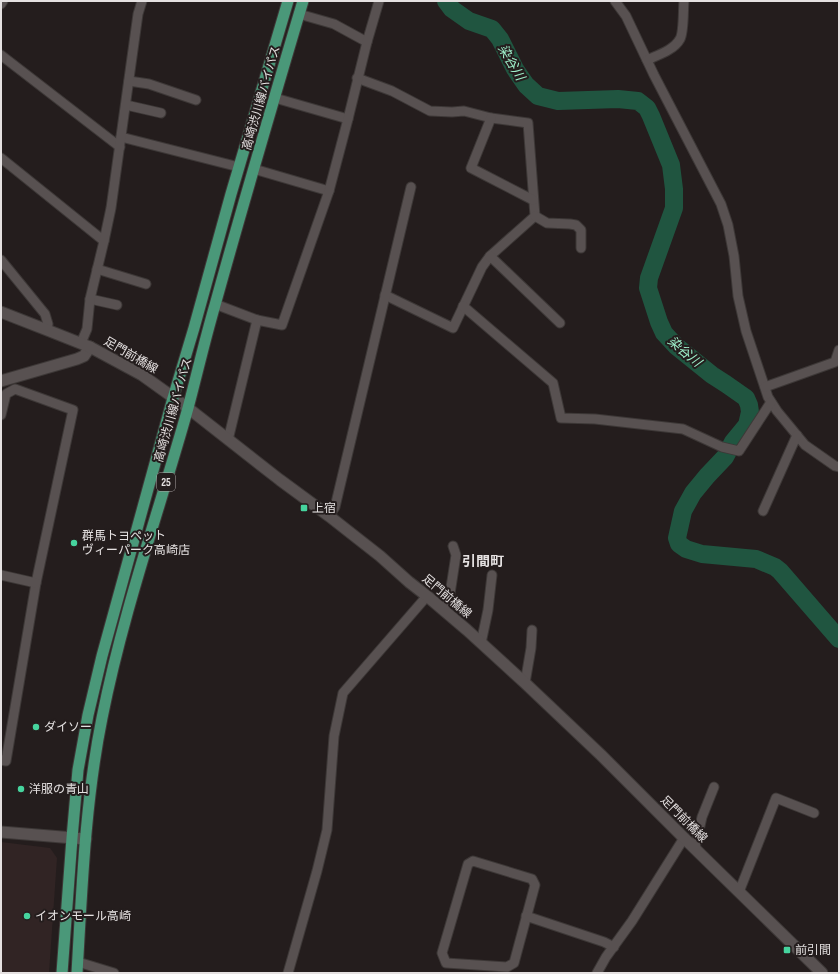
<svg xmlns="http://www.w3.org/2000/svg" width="840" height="974" font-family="'Sofia Sans Condensed','Noto Sans JP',sans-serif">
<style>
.built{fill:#312424}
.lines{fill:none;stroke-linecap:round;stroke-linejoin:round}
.river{stroke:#205540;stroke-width:18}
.minor-casing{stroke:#3d3837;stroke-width:11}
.tertiary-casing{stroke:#3d3837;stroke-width:13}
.secondary-casing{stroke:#3d3837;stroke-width:13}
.primary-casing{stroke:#3d3837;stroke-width:13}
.minor{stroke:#585151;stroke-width:9}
.tertiary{stroke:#585151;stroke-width:11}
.secondary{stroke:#585151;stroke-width:11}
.primary{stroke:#4a9879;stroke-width:11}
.poi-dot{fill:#46d49e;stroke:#241d1d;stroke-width:1.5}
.labels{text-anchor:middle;stroke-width:4;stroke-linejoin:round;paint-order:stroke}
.shield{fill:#241d1d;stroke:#aba6a6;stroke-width:1}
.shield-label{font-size:11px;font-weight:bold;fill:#e5e1e1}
.street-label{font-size:12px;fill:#e5e1e1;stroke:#241d1d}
.poi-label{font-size:12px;fill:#e5e1e1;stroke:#241d1d;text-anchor:start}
.water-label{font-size:13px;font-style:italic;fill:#9ef1cb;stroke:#241d1d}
.quarter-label{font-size:14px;font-weight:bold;fill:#e5e1e1;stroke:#241d1d}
</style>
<rect width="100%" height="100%" fill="#241d1d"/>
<polygon class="built" points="1,842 50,848 57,858 49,973 1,973"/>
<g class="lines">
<polyline class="river" points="446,1 452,9 469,21 492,29 500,39 515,69 526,85 538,96 558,101 618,99 638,101 647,108 651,116 671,165 674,189 674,208 649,278 648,288 659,322 664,333 676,346 712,375 726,384 746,398 749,405 750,412 747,425 733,442 725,457 707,476 693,493 683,511 677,538 679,544 686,549 702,554 756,559 775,567 780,571 839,639"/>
<g class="minor-casing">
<g id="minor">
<polyline points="615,1 626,16 654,75 721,204 728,225 734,256 738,296 746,331 768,397 777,411 805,445 835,466 839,467"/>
<polyline points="1,4 3,1"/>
<polyline points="299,14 334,24 367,42"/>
<polyline points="1,55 120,147"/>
<path d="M 647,60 C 658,55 674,50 680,39 C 684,32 683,11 684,1"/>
<polyline points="357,78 392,91 430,111 452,112 464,111 491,118 528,123 535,216 490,256 482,267 453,328 385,295"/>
<polyline points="129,81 149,84 196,100"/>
<polyline points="275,98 348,119"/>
<polyline points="126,105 161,113"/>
<polyline points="491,118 471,168 533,200"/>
<polyline points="121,137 239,167"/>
<polyline points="1,158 104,241"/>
<polyline points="254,169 329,191"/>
<polyline points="535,216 547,223 570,224 576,225 581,230 581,248"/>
<polyline points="490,256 560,323"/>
<polyline points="1,260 45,314 48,324 47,330"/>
<polyline points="97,269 146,284"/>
<polyline points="90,299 117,305"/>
<polyline points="215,304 257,320"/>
<polyline points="463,306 553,383 561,418 595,419 683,429 722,447 739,451 771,402"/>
<polyline points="81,343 87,329 90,299 104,241 111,208 138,14 142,1"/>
<polyline points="765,387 835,362 839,350"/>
<polyline points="1,415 6,394 15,389 73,410 36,583 6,761 1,760"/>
<polyline points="228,440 257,320 282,325 329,191 348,119 367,42 379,1"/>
<polyline points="763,511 797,435"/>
<polyline points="329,516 335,507 411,187"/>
<polyline points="1,575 36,583"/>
<polyline points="443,610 449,600 456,555 453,546"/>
<polyline points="481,643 488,610 492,575"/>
<polyline points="525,683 531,648 532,630"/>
<polyline points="695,848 702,817 714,787"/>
<polygon points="473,861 532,879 535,885 514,963 507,967 446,963 442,953 468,864"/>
<polyline points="739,892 776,798 814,813"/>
<polyline points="526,916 604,942 614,947"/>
<polyline points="78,962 114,973"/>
<polyline points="288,973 317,871 327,830 334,736 343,693 427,596"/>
<polyline points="597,973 606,957 632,921 684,838"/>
</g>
</g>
<g class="tertiary-casing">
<g id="tertiary">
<polyline points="1,381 77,359 84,356 90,347"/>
<polyline points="1,832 86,839"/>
</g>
</g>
<g class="secondary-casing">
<polyline id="secondary" points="1,312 47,330 90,347 142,375 188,408 280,480 329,516 357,538 380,556 409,582 427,596 467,630 525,683 601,755 684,838 822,973"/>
</g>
<g class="primary-casing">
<g id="primary">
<polyline points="62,973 72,838 78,770 88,715 102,656 173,398 194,328 231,194 288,1"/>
<path d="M 77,973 C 82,888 85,802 102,718 C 123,612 159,511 188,408 C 197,374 205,339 215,305 C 243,204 273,102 303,1"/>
</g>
</g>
<use href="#minor" class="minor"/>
<use href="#tertiary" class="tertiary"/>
<use href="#secondary" class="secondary"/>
<use href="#primary" class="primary"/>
</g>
<g class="poi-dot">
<rect x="300" y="504" width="8" height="8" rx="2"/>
<circle cx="74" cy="543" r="4"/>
<circle cx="36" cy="727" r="4"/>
<circle cx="21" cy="789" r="4"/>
<circle cx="27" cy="916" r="4"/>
<rect x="783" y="946" width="8" height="8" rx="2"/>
</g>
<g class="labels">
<rect class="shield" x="157" y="473" width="18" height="18" rx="3"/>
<g class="shield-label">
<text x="166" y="486">25</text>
</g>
<g class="street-label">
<text transform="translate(261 98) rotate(-74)" y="4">高崎渋川線バイパス</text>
<text transform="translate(131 355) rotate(30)" y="4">足門前橋線</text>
<text transform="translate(173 410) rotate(-74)" y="4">高崎渋川線バイパス</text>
<text transform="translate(447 596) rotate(40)" y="4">足門前橋線</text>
<text transform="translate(684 819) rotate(45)" y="4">足門前橋線</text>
</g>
<g class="poi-label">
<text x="312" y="512">上宿</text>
<text x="82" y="540">群馬トヨペット<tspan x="82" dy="14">ヴィーパーク高崎店</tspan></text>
<text x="44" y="731">ダイソー</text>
<text x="29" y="793">洋服の青山</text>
<text x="35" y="920">イオンモール高崎</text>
<text x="795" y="954">前引間</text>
</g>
<g class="water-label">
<text transform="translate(512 62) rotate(59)" y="5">染谷川</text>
<text transform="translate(685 351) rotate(40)" y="5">染谷川</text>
</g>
<g class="quarter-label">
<text x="483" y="566">引間町</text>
</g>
</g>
<rect width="840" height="974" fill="none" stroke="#e5e1e1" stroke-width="4"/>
</svg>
